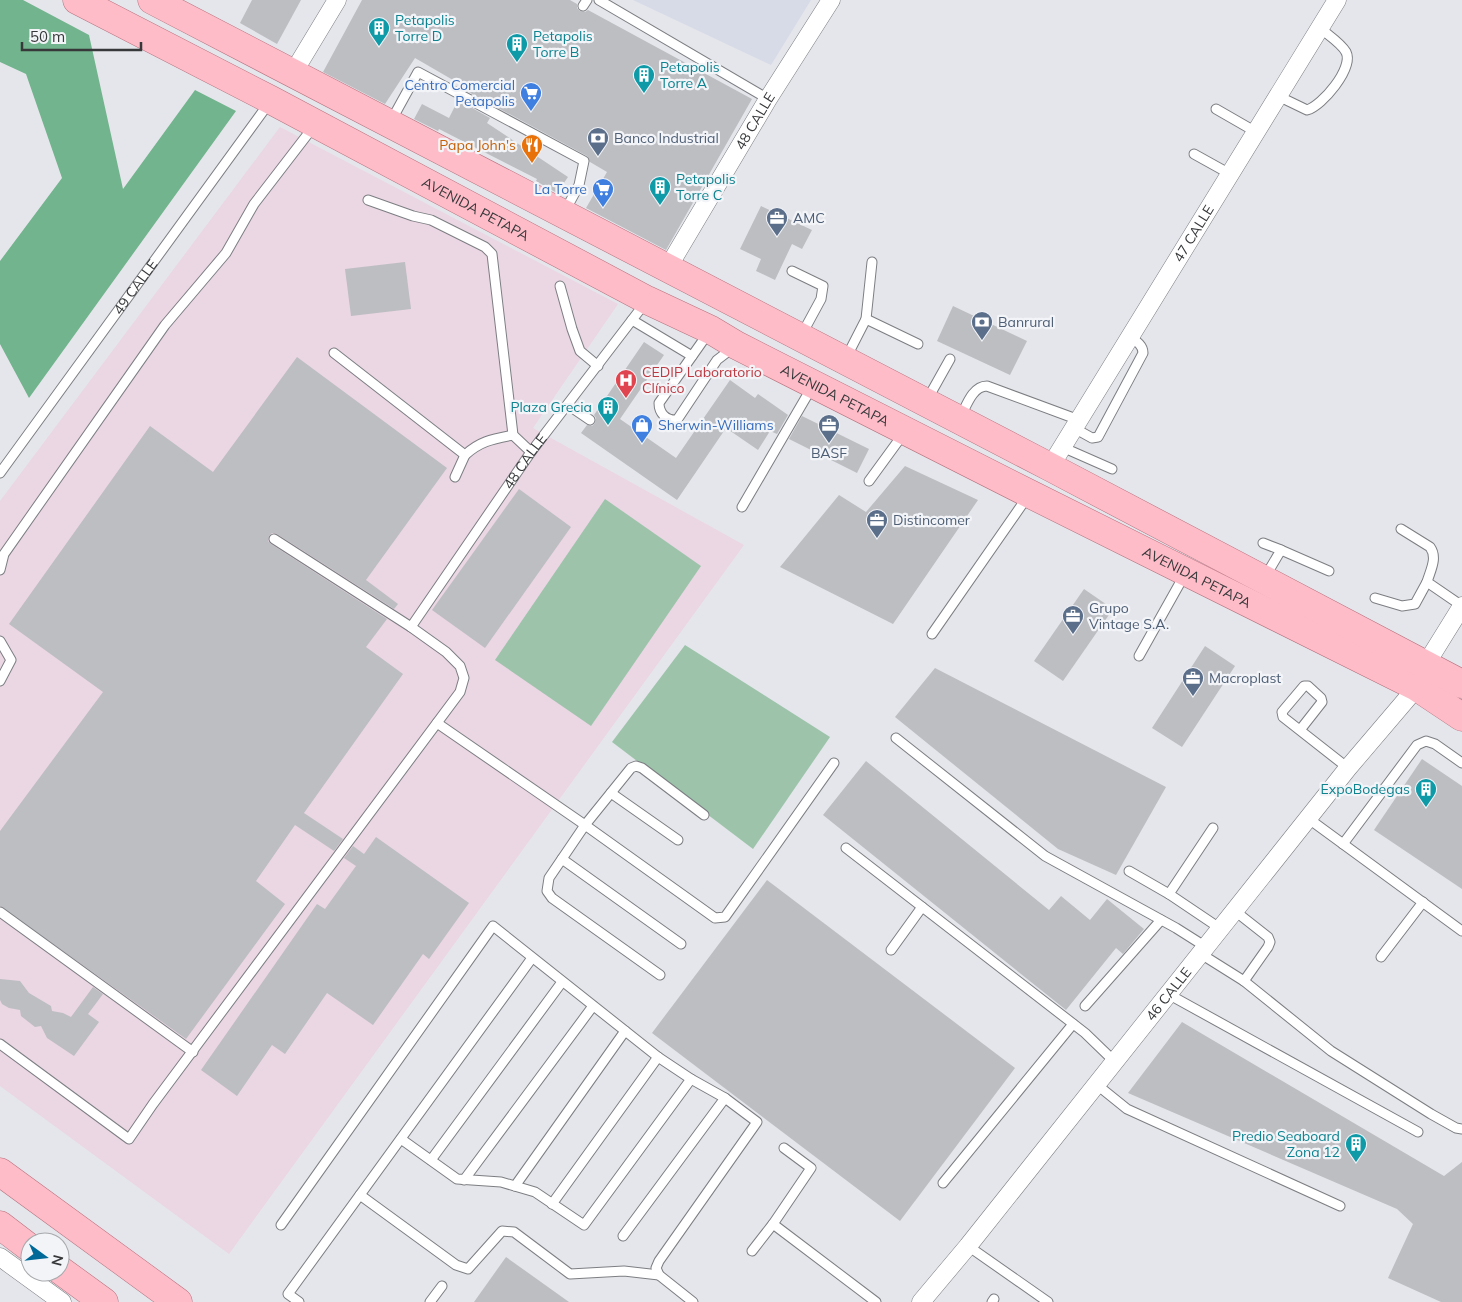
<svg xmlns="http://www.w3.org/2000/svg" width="1462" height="1302" font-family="Mulish,sans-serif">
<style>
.industrial{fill:#ebd6e4}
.built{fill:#d7dbe7}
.green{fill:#9dc4ab}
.forest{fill:#72b48d}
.building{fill:#bcbec2}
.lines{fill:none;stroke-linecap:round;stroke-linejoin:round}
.service-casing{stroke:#7c7e82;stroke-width:11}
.minor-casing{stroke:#7c7e82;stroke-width:19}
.primary-casing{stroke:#b7717e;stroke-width:29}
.service{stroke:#fff;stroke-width:9}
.minor{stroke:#fff;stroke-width:18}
.primary{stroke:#fdbcc8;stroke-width:28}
.labels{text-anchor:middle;stroke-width:4.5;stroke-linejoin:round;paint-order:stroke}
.culture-label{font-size:14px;fill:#0d838f;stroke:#f2f4f8;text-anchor:start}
.shop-label{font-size:14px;fill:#366cbe;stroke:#f2f4f8;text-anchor:end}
.street-label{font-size:14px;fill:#37383a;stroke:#f2f4f8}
.service-label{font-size:14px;fill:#4e5e75;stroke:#f2f4f8;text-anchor:start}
.food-label{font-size:14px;fill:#c56008;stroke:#f2f4f8;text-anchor:end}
.health-label{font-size:14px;fill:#be3a42;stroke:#f2f4f8;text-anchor:start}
</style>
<rect width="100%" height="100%" fill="#e5e6eb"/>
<polygon class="industrial" points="280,127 618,304 533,428 744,545 229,1254 0,1086 0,501"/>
<polygon class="built" points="633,0 811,0 771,65"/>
<g class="green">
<polygon points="605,499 701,566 591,726 495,660"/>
<polygon points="685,645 830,737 753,849 612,742"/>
</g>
<polygon class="forest" points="0,0 23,0 89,35 123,189 195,90 236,111 29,398 0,344 0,261 62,178 26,74 0,62"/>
<g class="building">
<polygon points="252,0 301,0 277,44 240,23"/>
<polygon points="362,0 570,0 577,4 577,8 580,11 585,12 588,10 752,99 666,250 586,208 607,172 590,162 587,156 463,89 465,87 415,58 385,104 323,72"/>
<polygon points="458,100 490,118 487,123 568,177 557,193 536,181 537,179 439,129 438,131 414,119 422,104 449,118"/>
<polygon points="761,206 812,230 802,249 792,244 775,280 756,271 761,259 740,249"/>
<polygon points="405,262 411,309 351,316 345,269"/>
<polygon points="953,306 1027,341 1010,375 937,341"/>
<polygon points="644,342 664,355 620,419 676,458 730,380 755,398 758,394 788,415 777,434 770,431 758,450 726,428 677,500 581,433 587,425 592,426 595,423 596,418 594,415"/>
<polygon points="297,357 447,468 366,580 398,604 394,609 277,534 272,533 269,536 268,541 271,544 387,619 366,647 403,674 304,813 343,839 334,851 295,825 256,881 285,904 186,1039 0,906 0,831 103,692 9,624 150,426 213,472"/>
<polygon points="802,416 869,449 857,473 789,439"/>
<polygon points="905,466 978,500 893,624 780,567 839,495 866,512"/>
<polygon points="519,489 571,527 485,648 432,610"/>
<polygon points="1084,589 1113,609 1063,681 1034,661"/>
<polygon points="1205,646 1235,666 1182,747 1152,728"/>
<polygon points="935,668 1166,787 1116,875 1058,849 895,717"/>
<polygon points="1422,759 1462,786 1462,889 1374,830"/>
<polygon points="866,761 1049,910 1061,896 1090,920 1107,899 1144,929 1123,954 1116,948 1066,1010 823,815"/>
<polygon points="376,837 469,903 429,959 423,954 373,1025 327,993 285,1054 272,1045 237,1096 201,1070 317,904 325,909 356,866 344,858 353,846 364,854"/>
<polygon points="767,880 1015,1068 900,1221 652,1033"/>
<polygon points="0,979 20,981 29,993 51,1006 52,1011 63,1013 71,1017 93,987 103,994 88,1014 99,1022 74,1056 47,1038 41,1026 35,1027 21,1016 20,1010 9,1008 2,1004 0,1000"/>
<polygon points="1182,1022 1444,1176 1462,1162 1462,1302 1441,1302 1388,1278 1413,1224 1397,1209 1128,1093"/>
<polygon points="506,1257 569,1302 474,1302"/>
</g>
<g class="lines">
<g class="service-casing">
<g id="service">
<polyline points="599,0 768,99"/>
<polyline points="583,6 587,0"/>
<path d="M 1278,96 L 1307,110 C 1322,106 1354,68 1346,52 C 1341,43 1328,35 1320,28"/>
<polyline points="1216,109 1256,132"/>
<polyline points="391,121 418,72 584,161 579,185 565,211"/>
<polyline points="1194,154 1230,174"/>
<polyline points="368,200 413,216 431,220 485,247 492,254 513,435 531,452"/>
<polyline points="792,271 823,286 821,299 802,334"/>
<polyline points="560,286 572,329 580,351 598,366"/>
<polyline points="866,319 918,344"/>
<polyline points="632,320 692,356"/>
<path d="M 709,332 L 659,403 C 659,413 666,421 677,420 L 717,360 L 734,347"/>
<path d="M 334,353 L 465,455 C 480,441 493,439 513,435"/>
<polyline points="846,358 866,319 872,262"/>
<polyline points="927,400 950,359"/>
<polyline points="568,405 590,420"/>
<path d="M 960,418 C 966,407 972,386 987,386 L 1079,420"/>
<path d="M 1074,428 L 1092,438 L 1098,437 L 1143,353 C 1143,345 1136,341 1130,337"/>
<polyline points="1062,447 1112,469"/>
<path id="s1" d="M 0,473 L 269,103"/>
<polyline points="455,477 465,455"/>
<polyline points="869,481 904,433"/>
<polyline points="742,507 812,387"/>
<path d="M 1401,529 L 1430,547 C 1438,558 1430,571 1427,582 L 1462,606"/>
<polyline points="1263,543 1281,550 1265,577"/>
<polyline points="1281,550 1329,571"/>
<polyline points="0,570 4,554 165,325 226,253 254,204 314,126"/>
<polyline points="1375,598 1402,606 1415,604 1427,582"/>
<path id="s2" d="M 411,627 L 531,452 L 645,303"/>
<polyline points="932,634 1028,496"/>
<polyline points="0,641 11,660 0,681"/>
<polyline points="1139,656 1185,574"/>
<polyline points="437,723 585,825 715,918 725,917 834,763"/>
<polyline points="1300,730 1322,702 1321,698 1308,686 1304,686 1282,712 1283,717 1348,768"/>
<polyline points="896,738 1045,856 1176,928 1206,947"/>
<polyline points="611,793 678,840"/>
<polyline points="1309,819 1462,931"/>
<polyline points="1213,828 1169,894 1221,929"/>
<polyline points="1343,844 1417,745 1426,741 1435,744 1462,763"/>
<polyline points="846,848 1085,1033 1115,1062"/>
<polyline points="562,859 681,944"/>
<polyline points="1129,871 1169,894"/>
<polyline points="1235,911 1268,937 1270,942 1268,947 1244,981 1331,1051 1431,1114 1456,1128 1462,1129"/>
<polyline points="0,912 193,1052"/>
<polyline points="891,950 922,907"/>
<polyline points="1201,954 1244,981"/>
<polyline points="1381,957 1423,902"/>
<polyline points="660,975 552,898 547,891 549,878 585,825 631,768 636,766 642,768 704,815"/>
<polyline points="1168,994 1418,1132"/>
<polyline points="1085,1006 1161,920"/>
<polyline points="0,1044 129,1139 153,1104 460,692 464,678 460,666 446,652 411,627 274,539"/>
<polyline points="691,1079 725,1098"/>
<polyline points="1096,1084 1127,1109 1340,1206"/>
<polyline points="431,1160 562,982"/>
<polyline points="464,1180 593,1006"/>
<polyline points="943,1183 1073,1024"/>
<polyline points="515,1186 625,1031"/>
<polyline points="360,1195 456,1265 468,1269 502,1231 514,1232 570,1274 624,1271 659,1275"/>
<polyline points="552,1204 658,1057"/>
<polyline points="773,1224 876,1302"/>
<polyline points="281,1225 493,926 658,1057 691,1079 584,1225 535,1192 501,1182 457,1179 401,1139"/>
<polyline points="623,1236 725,1098 757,1122 659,1261 656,1268 659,1275 693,1302"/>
<polyline points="968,1246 1048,1302"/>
<polyline points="752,1251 773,1224 811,1168 784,1148"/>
<polyline points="299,1302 288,1294 532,958"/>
<polyline points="430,1302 442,1286"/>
<polyline points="992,1302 994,1299"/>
</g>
</g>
<g class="minor-casing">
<g id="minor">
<polyline points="293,73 337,0"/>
<path id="s3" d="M 667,269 L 768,99 L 831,0"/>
<path id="s4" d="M 1050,467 L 1337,0"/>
<polyline points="1426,664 1462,606"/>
<polyline points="0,1257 62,1302"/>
<path id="s5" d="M 921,1302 L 968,1246 L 1348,768 L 1417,687"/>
</g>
</g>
<g class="primary-casing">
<g id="primary">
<path id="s6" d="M 77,0 L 271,100 L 647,300 L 711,330 L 736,345 L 1030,494 L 1417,687 L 1462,717"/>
<polyline points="152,0 1050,467 1462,684"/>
<polyline points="0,1172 178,1302"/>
<polyline points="0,1225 30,1248"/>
<polyline points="60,1270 104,1302"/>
</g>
</g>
<use href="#service" class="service"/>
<use href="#minor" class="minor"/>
<use href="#primary" class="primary"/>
</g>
<defs>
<g id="building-pin" transform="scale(1.125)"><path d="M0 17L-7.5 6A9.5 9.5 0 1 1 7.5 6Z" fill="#0f9aa8" stroke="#f2f4f8"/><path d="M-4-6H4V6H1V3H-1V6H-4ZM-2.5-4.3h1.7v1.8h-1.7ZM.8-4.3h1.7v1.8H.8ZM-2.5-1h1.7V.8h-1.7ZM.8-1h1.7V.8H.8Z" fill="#fff"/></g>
<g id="supermarket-pin" transform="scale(1.125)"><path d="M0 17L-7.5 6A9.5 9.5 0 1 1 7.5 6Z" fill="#3f7fe0" stroke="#f2f4f8"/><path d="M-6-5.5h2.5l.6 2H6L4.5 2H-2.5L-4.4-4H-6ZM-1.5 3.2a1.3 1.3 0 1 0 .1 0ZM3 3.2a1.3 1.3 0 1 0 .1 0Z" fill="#fff"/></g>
<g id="bank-pin" transform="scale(1.125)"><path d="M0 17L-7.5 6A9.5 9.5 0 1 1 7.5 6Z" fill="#5c6f8a" stroke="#f2f4f8"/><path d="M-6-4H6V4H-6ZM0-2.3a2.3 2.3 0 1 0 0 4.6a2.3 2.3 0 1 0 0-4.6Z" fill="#fff"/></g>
<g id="restaurant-pin" transform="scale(1.125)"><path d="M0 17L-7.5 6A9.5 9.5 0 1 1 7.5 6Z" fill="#e8710a" stroke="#f2f4f8"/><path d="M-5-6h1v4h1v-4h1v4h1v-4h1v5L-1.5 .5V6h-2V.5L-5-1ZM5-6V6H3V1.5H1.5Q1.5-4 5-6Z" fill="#fff"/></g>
<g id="office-pin" transform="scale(1.125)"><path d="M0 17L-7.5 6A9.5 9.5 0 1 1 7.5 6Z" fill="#5c6f8a" stroke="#f2f4f8"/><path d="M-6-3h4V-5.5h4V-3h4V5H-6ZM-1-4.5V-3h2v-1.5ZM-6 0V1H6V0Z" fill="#fff"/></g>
<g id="hospital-pin" transform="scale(1.125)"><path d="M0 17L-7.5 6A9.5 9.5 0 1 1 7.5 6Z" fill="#e0444e" stroke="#f2f4f8"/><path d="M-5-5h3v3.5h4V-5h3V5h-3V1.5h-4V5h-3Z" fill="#fff"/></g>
<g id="shop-pin" transform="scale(1.125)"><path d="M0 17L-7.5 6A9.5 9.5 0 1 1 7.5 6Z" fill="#3f7fe0" stroke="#f2f4f8"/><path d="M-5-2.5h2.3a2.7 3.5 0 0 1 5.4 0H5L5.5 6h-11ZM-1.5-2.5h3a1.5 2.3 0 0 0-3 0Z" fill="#fff"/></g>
</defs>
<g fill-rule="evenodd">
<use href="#building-pin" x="379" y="28"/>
<use href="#building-pin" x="517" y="44"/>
<use href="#building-pin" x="644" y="75"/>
<use href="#supermarket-pin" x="531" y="93"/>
<use href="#bank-pin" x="598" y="138"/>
<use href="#restaurant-pin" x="532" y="145"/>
<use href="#building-pin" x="660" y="187"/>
<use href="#supermarket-pin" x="603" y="189"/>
<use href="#office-pin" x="777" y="218"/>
<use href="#bank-pin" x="982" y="322"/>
<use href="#hospital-pin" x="626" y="380"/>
<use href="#building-pin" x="608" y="407"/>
<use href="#shop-pin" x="642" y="425"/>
<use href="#office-pin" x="829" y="425"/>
<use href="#office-pin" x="877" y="520"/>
<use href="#office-pin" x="1073" y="616"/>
<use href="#office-pin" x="1193" y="678"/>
<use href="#building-pin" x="1426" y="789"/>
<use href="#building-pin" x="1356" y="1144"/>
</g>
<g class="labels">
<g class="culture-label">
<text x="395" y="25">Petapolis<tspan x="395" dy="16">Torre D</tspan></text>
<text x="533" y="41">Petapolis<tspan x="533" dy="16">Torre B</tspan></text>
<text x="660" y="72">Petapolis<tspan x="660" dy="16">Torre A</tspan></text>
<text x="676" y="184">Petapolis<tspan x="676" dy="16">Torre C</tspan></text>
<text x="592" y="412" text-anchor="end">Plaza Grecia</text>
<text x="1410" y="794" text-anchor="end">ExpoBodegas</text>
<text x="1340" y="1141" text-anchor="end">Predio Seaboard<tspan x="1340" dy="16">Zona 12</tspan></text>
</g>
<g class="shop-label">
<text x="515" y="90">Centro Comercial<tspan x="515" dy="16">Petapolis</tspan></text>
<text x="587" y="194">La Torre</text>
<text x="658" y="430" text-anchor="start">Sherwin-Williams</text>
</g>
<g class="street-label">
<text dy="5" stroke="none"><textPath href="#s3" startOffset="172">48 CALLE</textPath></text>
<text dy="5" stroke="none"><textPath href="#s6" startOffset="450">AVENIDA PETAPA</textPath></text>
<text dy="5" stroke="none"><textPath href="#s4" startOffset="274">47 CALLE</textPath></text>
<text dy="5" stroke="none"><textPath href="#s1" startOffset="230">49 CALLE</textPath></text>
<text dy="5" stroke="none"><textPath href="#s6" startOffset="855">AVENIDA PETAPA</textPath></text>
<text dy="5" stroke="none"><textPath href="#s2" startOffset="201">48 CALLE</textPath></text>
<text dy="5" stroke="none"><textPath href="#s6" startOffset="1260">AVENIDA PETAPA</textPath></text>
<text dy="5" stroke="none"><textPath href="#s5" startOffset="395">46 CALLE</textPath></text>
</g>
<g class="service-label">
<text x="614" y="143">Banco Industrial</text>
<text x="793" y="223">AMC</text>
<text x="998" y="327">Banrural</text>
<text x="829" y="458" text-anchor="middle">BASF</text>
<text x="893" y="525">Distincomer</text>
<text x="1089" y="613">Grupo<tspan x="1089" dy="16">Vintage S.A.</tspan></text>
<text x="1209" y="683">Macroplast</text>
</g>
<g class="food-label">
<text x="516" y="150">Papa John's</text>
</g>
<g class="health-label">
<text x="642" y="377">CEDIP Laboratorio<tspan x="642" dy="16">Clínico</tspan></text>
</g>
</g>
<g transform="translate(45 1257) rotate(105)"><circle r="24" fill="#f2f4f8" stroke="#a7a9ac"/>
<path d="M0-4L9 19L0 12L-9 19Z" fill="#016997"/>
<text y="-8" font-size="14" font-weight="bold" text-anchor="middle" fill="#37383a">N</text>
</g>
<path d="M22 42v8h119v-8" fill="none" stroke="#37383a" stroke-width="2.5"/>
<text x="30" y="42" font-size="15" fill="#37383a" stroke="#f2f4f8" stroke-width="4" paint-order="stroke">50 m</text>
</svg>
